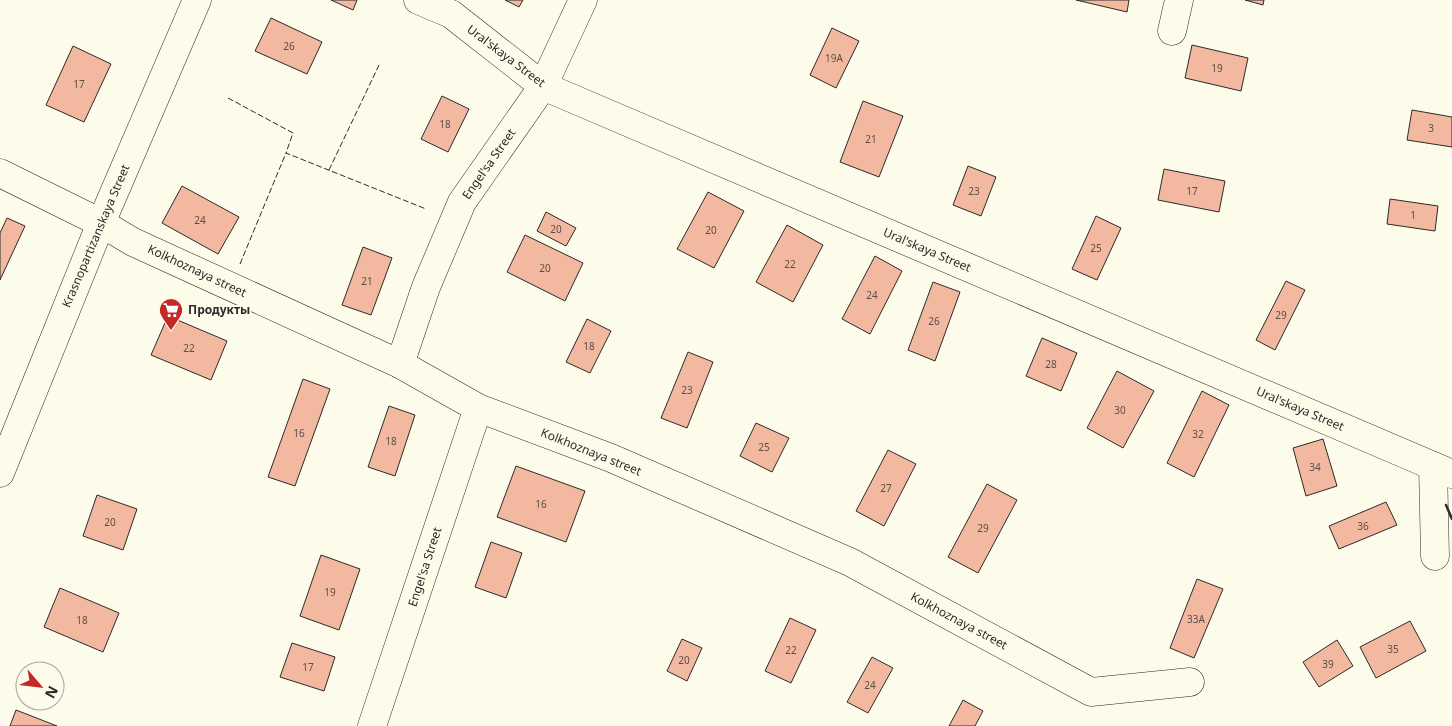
<svg xmlns="http://www.w3.org/2000/svg" width="1452" height="726" font-family="'Noto Sans',sans-serif">
<style>
.building{fill:#f2b8a0;stroke:#2b2b2b}
.lines{fill:none;stroke-linecap:round;stroke-linejoin:round}
.minor-casing{stroke:#2b2b2b;stroke-width:29}
.major-casing{stroke:#2b2b2b;stroke-width:29}
.minor{stroke:#fdfbea;stroke-width:28}
.major{stroke:#fdfbea;stroke-width:28}
.fence{stroke:#2b2b2b;stroke-width:1;stroke-dasharray:6 2.5;stroke-linecap:butt}
.wall{stroke:#2b2b2b;stroke-width:2.5}
.labels{text-anchor:middle;stroke-width:4;stroke-linejoin:round;paint-order:stroke}
.number-label{font-size:10px;fill:#5d4e48}
.street-label{font-size:12px;fill:#2b2b2b;stroke:#fdfbea}
.poi-label{font-size:12px;font-weight:bold;fill:#2b2b2b;stroke:#fdfbea;text-anchor:start}
</style>
<rect width="100%" height="100%" fill="#fdfbea"/>
<g class="building">
<polygon points="331,0 357,0 353,10"/>
<polygon points="505,0 523,0 519,7"/>
<polygon points="1076,0 1129,0 1127,12"/>
<polygon points="1245,0 1264,0 1263,5"/>
<polygon points="271,18 322,42 307,74 255,51"/>
<polygon points="832,28 859,41 836,88 810,75"/>
<polygon points="1192,45 1248,58 1241,91 1185,78"/>
<polygon points="73,46 111,64 84,122 46,105"/>
<polygon points="442,96 469,109 448,152 421,139"/>
<polygon points="863,101 903,116 879,177 840,162"/>
<polygon points="1412,110 1452,117 1452,147 1407,140"/>
<polygon points="968,166 996,177 981,216 953,205"/>
<polygon points="1164,169 1225,181 1219,212 1158,200"/>
<polygon points="182,186 239,217 218,254 162,223"/>
<polygon points="708,192 744,211 714,268 677,249"/>
<polygon points="1390,199 1438,206 1435,231 1387,224"/>
<polygon points="546,212 576,228 566,246 537,231"/>
<polygon points="1096,216 1121,228 1097,280 1072,269"/>
<polygon points="7,218 25,226 0,280 0,233"/>
<polygon points="787,225 823,245 793,302 756,282"/>
<polygon points="525,235 583,263 565,301 507,272"/>
<polygon points="363,247 392,258 371,315 342,305"/>
<polygon points="875,256 902,271 870,334 842,319"/>
<polygon points="1286,281 1305,290 1275,350 1256,340"/>
<polygon points="933,282 960,292 935,361 908,350"/>
<polygon points="168,316 227,341 211,380 151,355"/>
<polygon points="587,319 611,331 590,373 566,362"/>
<polygon points="1042,338 1077,353 1061,391 1026,376"/>
<polygon points="688,352 713,362 687,428 661,418"/>
<polygon points="1117,371 1154,391 1123,448 1087,428"/>
<polygon points="303,379 330,389 295,486 268,477"/>
<polygon points="1202,391 1229,405 1194,477 1167,463"/>
<polygon points="389,406 415,415 395,476 368,467"/>
<polygon points="756,423 789,438 772,472 740,456"/>
<polygon points="1323,439 1337,486 1306,496 1293,448"/>
<polygon points="888,450 916,464 884,526 856,511"/>
<polygon points="516,466 585,491 566,542 497,517"/>
<polygon points="987,484 1017,500 978,573 948,557"/>
<polygon points="97,495 137,509 123,550 83,536"/>
<polygon points="1386,502 1397,525 1339,549 1329,526"/>
<polygon points="491,542 522,553 506,598 475,587"/>
<polygon points="321,555 360,569 339,630 300,616"/>
<polygon points="1197,579 1223,589 1194,658 1170,648"/>
<polygon points="60,588 119,613 103,652 44,627"/>
<polygon points="790,618 816,630 791,683 765,671"/>
<polygon points="1410,621 1426,651 1376,678 1360,647"/>
<polygon points="682,639 702,648 687,681 667,671"/>
<polygon points="1337,640 1353,666 1319,687 1303,662"/>
<polygon points="292,643 335,657 324,691 280,677"/>
<polygon points="872,657 893,668 868,713 847,702"/>
<polygon points="963,700 983,711 975,726 949,726"/>
<polygon points="16,710 57,726 10,726"/>
</g>
<g class="lines">
<g class="minor-casing">
<g id="minor">
<polyline points="418,0 451,14 543,86 1452,474"/>
<polyline points="1172,31 1179,0"/>
<polyline points="0,173 101,223 133,242 400,364 478,408 611,458 850,562 1091,692 1190,682"/>
<polyline points="400,364 426,287 462,202 543,86 583,0"/>
<polyline points="1433,466 1435,556"/>
<polyline points="372,726 478,408"/>
</g>
</g>
<g class="major-casing">
<polyline id="major" points="0,473 101,223 197,0"/>
</g>
<use href="#minor" class="minor"/>
<use href="#major" class="major"/>
<g class="fence">
<polyline points="228,98 293,133 286,153 426,209"/>
<polyline points="329,170 380,63"/>
<polyline points="240,264 286,153"/>
</g>
<polyline class="wall" points="1446,505 1452,519"/>
</g>
<defs>
<g id="supermarket-pin" transform="scale(1.25)"><path d="M0 17L-7.5 6A9.5 9.5 0 1 1 7.5 6Z" fill="#c62828" stroke="#fdfbea"/><path d="M-6-5.5h2.5l.6 2H6L4.5 2H-2.5L-4.4-4H-6ZM-1.5 3.2a1.3 1.3 0 1 0 .1 0ZM3 3.2a1.3 1.3 0 1 0 .1 0Z" fill="#fff"/></g>
</defs>
<g fill-rule="evenodd">
<use href="#supermarket-pin" x="171" y="310"/>
</g>
<g class="labels">
<g class="number-label">
<text x="289" y="50">26</text>
<text x="834" y="62">19А</text>
<text x="1217" y="72">19</text>
<text x="79" y="88">17</text>
<text x="445" y="128">18</text>
<text x="1431" y="132">3</text>
<text x="871" y="143">21</text>
<text x="974" y="195">23</text>
<text x="1192" y="195">17</text>
<text x="1413" y="219">1</text>
<text x="200" y="224">24</text>
<text x="556" y="233">20</text>
<text x="711" y="234">20</text>
<text x="1096" y="252">25</text>
<text x="790" y="268">22</text>
<text x="545" y="272">20</text>
<text x="367" y="285">21</text>
<text x="872" y="299">24</text>
<text x="1281" y="319">29</text>
<text x="934" y="325">26</text>
<text x="589" y="350">18</text>
<text x="189" y="352">22</text>
<text x="1051" y="368">28</text>
<text x="687" y="394">23</text>
<text x="1120" y="414">30</text>
<text x="299" y="437">16</text>
<text x="1198" y="438">32</text>
<text x="391" y="445">18</text>
<text x="764" y="451">25</text>
<text x="1315" y="471">34</text>
<text x="886" y="492">27</text>
<text x="541" y="508">16</text>
<text x="110" y="526">20</text>
<text x="1363" y="530">36</text>
<text x="983" y="532">29</text>
<text x="330" y="596">19</text>
<text x="1196" y="623">33А</text>
<text x="82" y="624">18</text>
<text x="1393" y="653">35</text>
<text x="791" y="654">22</text>
<text x="684" y="664">20</text>
<text x="1328" y="668">39</text>
<text x="308" y="671">17</text>
<text x="870" y="689">24</text>
</g>
<g class="street-label">
<text transform="translate(506 56) rotate(37)" y="4">Ural'skaya Street</text>
<text transform="translate(489 164) rotate(-55)" y="4">Engel'sa Street</text>
<text transform="translate(96 236) rotate(-67)" y="4">Krasnopartizanskaya Street</text>
<text transform="translate(927 250) rotate(23)" y="4">Ural'skaya Street</text>
<text transform="translate(197 271) rotate(25)" y="4">Kolkhoznaya street</text>
<text transform="translate(1300 409) rotate(23)" y="4">Ural'skaya Street</text>
<text transform="translate(591 452) rotate(22)" y="4">Kolkhoznaya street</text>
<text transform="translate(425 567) rotate(-72)" y="4">Engel'sa Street</text>
<text transform="translate(959 621) rotate(28)" y="4">Kolkhoznaya street</text>
</g>
<g class="poi-label">
<text x="188" y="314">Продукты</text>
</g>
</g>
<g transform="translate(40 686) rotate(118)"><circle r="24" fill="#fdfbea" stroke="#a9a89e"/>
<path d="M0-4L9 19L0 12L-9 19Z" fill="#c62828"/>
<text y="-8" font-size="14" font-weight="bold" text-anchor="middle" fill="#2b2b2b">N</text>
</g>
</svg>
